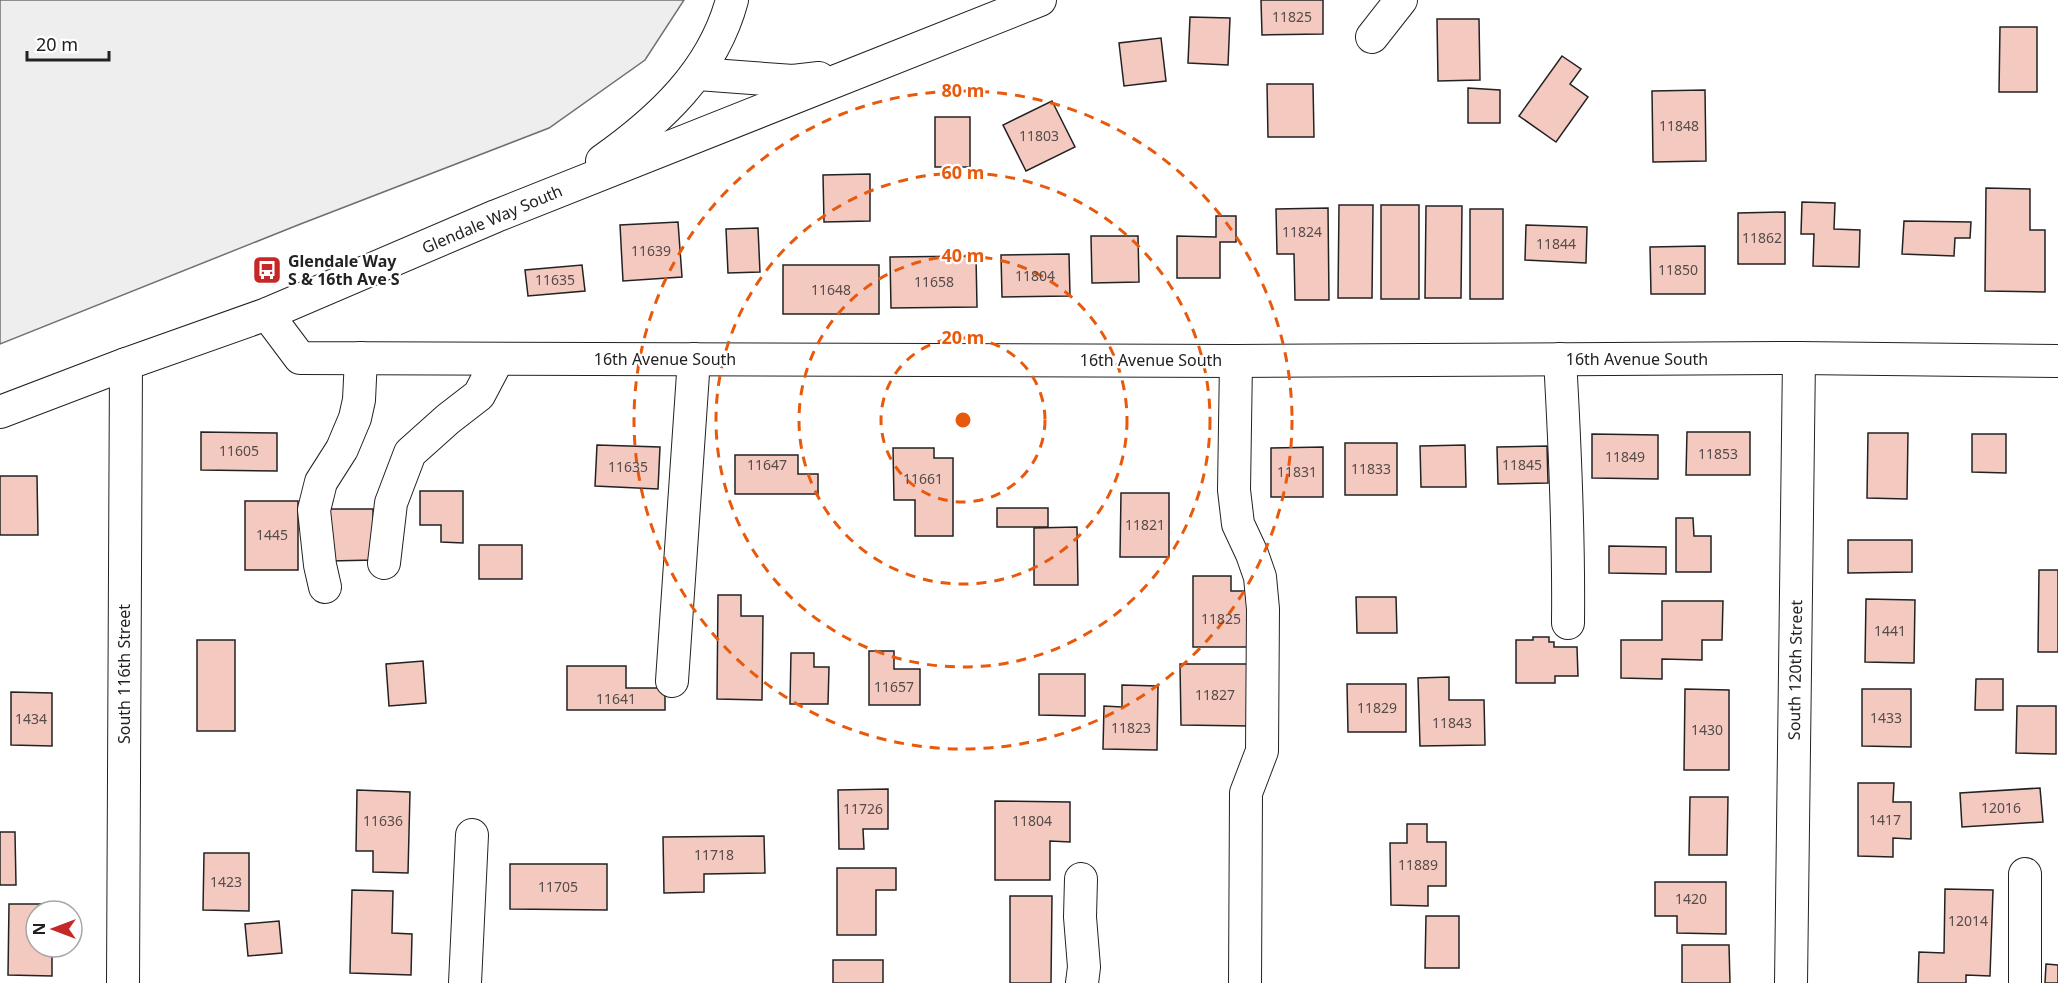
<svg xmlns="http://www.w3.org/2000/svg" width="2058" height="983" font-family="'Noto Sans',sans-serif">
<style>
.green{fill:#eee;stroke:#6f6f6f;stroke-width:1.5}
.building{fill:#f3c9c0;stroke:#222;stroke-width:1.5}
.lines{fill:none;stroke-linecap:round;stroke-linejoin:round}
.minor-casing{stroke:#222;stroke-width:34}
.minor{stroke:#fff;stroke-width:32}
.ring{fill:none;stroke:#e8590c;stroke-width:3;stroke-dasharray:10 8}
.labels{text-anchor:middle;stroke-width:4.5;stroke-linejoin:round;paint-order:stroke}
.number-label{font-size:14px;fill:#564c4a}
.street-label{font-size:16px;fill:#222;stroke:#fff}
.poi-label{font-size:16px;font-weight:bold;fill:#222;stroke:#fff;text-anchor:start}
.centre{fill:#e8590c;stroke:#fff;stroke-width:3}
.ring-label{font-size:18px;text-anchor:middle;font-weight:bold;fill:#e8590c;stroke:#fff;stroke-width:4.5;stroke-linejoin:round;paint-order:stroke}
</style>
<rect width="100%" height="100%" fill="#fff"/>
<polygon class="green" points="0,0 684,0 645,60 549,128 298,225 0,344"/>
<g class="building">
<polygon points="1261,0 1323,0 1323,34 1262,35"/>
<polygon points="1190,17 1230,18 1228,65 1188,63"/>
<polygon points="1437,19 1479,19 1480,80 1438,81"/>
<polygon points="2000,27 2037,27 2037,92 1999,92"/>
<polygon points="1161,38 1166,81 1124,86 1119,43"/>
<polygon points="1562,56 1581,69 1570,84 1588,97 1556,142 1519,116"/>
<polygon points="1267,84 1313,84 1314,137 1268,137"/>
<polygon points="1468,88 1500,90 1500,123 1468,123"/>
<polygon points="1705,90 1706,161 1653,162 1652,91"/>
<polygon points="1052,101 1075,147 1026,171 1003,125"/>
<rect x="935" y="117" width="35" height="50"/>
<polygon points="870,174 870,221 824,222 823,175"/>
<polygon points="1986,188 2030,189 2030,230 2045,230 2045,292 1985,291"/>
<polygon points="1802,202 1835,203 1834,229 1860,230 1859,267 1813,266 1814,234 1801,234"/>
<polygon points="1339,205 1373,205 1372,298 1338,298"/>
<rect x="1381" y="205" width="38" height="94"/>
<polygon points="1426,206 1462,206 1461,298 1425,298"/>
<polygon points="1328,208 1329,300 1295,300 1294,254 1277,254 1276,209"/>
<rect x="1470" y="209" width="33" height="90"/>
<polygon points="1785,212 1785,264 1738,264 1738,213"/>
<polygon points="1216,216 1236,216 1236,242 1220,242 1220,278 1177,278 1177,236 1216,237"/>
<polygon points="1904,221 1971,222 1970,238 1955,238 1954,256 1902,254"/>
<polygon points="678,222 682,277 623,281 620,225"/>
<polygon points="1526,225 1587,227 1586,263 1525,260"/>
<polygon points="758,228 760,272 728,273 726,229"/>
<polygon points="1091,236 1138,236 1139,282 1092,283"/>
<polygon points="1705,246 1705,294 1651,294 1650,247"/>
<polygon points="1069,254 1070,296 1002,297 1001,255"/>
<polygon points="976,256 977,307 891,308 890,257"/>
<polygon points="582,265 585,291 528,296 525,270"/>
<rect x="783" y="265" width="96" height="49"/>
<polygon points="201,432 277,433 277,471 201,470"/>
<polygon points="1687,432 1750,432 1750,475 1686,475"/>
<polygon points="1868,433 1908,433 1907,499 1867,498"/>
<polygon points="1592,434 1658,435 1658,479 1592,478"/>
<polygon points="1972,434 2006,434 2006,473 1972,472"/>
<rect x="1345" y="443" width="52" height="52"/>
<polygon points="597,445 660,447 658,489 595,486"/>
<polygon points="1465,445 1466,487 1421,487 1420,446"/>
<polygon points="1547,446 1548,483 1498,484 1497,447"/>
<polygon points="1323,447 1323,497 1271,497 1271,448"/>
<polygon points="893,448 934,448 934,458 953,458 953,536 915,536 915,500 894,500"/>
<polygon points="735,455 798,455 798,474 818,474 818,494 735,494"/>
<polygon points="0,476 37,476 38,535 0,535"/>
<polygon points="420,491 463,491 463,543 441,542 441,525 420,525"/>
<polygon points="1121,493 1169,493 1169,557 1120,557"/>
<rect x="245" y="501" width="53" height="69"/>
<rect x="997" y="508" width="51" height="19"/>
<polygon points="329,509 373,509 374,560 330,561"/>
<polygon points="1676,518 1693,518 1694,536 1711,536 1711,572 1676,572"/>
<polygon points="1077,527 1078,585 1034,585 1034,528"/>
<polygon points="1848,540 1912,540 1912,572 1848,573"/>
<rect x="479" y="545" width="43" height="34"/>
<polygon points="1609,546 1666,547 1666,574 1609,573"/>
<polygon points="2039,570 2058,570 2058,652 2038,652"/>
<polygon points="1193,576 1231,576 1231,591 1249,591 1249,647 1193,647"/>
<polygon points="718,595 741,595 741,616 763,616 762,700 717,699"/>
<polygon points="1356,597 1396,597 1397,633 1357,633"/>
<polygon points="1866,599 1915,600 1914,663 1865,662"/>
<polygon points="1662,601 1723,601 1722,640 1702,640 1702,660 1662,659 1662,679 1621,678 1621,640 1662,640"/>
<polygon points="1533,637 1549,637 1549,642 1554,642 1554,647 1577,647 1578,676 1555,676 1555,683 1516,683 1516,640 1533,640"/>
<rect x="197" y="640" width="38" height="91"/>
<polygon points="869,651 894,651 894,669 920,669 920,705 869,705"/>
<polygon points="791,653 814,653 814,667 829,667 828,704 790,704"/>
<polygon points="423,661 426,703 389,706 386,664"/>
<polygon points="1180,664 1249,664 1250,726 1181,725"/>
<polygon points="567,666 626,666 626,688 665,688 665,710 567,710"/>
<polygon points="1039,674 1085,674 1085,716 1039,715"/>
<polygon points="1449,677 1449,700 1484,700 1485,745 1420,746 1418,678"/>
<polygon points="1976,679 2003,679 2003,710 1975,710"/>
<polygon points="1347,684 1406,684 1406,732 1348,732"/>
<polygon points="1122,685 1158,686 1157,750 1103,749 1104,706 1122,707"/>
<polygon points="1685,689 1729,690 1729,770 1684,770"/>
<polygon points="1862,689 1911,689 1911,747 1862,746"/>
<polygon points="11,692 52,693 52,746 11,745"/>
<polygon points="2017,706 2056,706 2056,754 2016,753"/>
<polygon points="1858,783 1894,783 1893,802 1911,802 1911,839 1893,838 1893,857 1858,856"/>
<polygon points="2040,788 2043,822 1962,827 1960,793"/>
<polygon points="888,789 888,829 863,829 864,849 839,849 838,790"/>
<polygon points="357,790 410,792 408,873 373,872 373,851 356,851"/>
<polygon points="1690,797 1728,797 1727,855 1689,855"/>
<polygon points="995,801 1070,802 1070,842 1050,841 1050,880 995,880"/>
<polygon points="1407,824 1427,824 1427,842 1446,842 1446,886 1428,886 1428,906 1391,905 1390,843 1407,843"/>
<polygon points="0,832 15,832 16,885 0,885"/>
<polygon points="764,836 765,873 704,874 704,892 664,893 663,837"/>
<polygon points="204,853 249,853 249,911 203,910"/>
<polygon points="510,864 607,864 607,910 510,909"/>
<polygon points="837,868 896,868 896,890 876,890 876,935 837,935"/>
<polygon points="1655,882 1726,882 1726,934 1677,933 1677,916 1655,916"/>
<polygon points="1945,889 1993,890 1990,976 1966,975 1966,983 1918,983 1919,952 1944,953"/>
<polygon points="352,890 393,891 392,933 412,934 411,975 350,973"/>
<polygon points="1010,896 1052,896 1051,983 1010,983"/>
<polygon points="9,904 53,904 53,911 36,911 36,947 52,947 52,976 8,975"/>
<polygon points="1426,916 1459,916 1459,968 1425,968"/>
<polygon points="279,921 282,953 248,956 245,924"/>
<polygon points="1682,945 1729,945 1730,983 1682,983"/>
<rect x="833" y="960" width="50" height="23"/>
<polygon points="2046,964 2058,965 2058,983 2045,983"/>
</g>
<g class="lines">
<g class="minor-casing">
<g id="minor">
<polyline points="1372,37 1401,0"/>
<polyline points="698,74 793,81 819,78"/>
<path d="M 602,161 C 660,120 713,71 732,0"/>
<polyline points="267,314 300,358 1236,361 1799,358 2058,361"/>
<path d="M 1560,359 C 1565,447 1569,535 1568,623"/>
<polyline points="1236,361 1234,490 1238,524 1252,554 1260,577 1263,609 1262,751 1246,793 1245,983"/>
<polyline points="0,412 126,364 267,314 496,216 1040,0"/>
<polyline points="384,563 391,503 410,453 448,419 479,395 498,359"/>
<polyline points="325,587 320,565 314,510 321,482 342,449 355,418 359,400 361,358"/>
<polyline points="672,681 694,359"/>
<polyline points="1081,879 1080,917 1084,967 1082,983"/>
<polyline points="123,983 126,364"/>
<polyline points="465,983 472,835"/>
<polyline points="1791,983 1799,358"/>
<polyline points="2025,983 2025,874"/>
</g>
</g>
<use href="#minor" class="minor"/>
</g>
<g class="ring">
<circle cx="963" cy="420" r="82"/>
<circle cx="963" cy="420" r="164"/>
<circle cx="963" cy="420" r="247"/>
<circle cx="963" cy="420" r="329"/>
</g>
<defs>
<g id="bus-square" transform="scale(1.5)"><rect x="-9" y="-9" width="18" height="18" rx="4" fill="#c62828" stroke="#fff"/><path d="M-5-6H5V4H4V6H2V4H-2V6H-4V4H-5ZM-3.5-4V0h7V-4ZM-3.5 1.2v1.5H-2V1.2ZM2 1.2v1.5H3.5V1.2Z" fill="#fff"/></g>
</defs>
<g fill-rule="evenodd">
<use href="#bus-square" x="267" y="270"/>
</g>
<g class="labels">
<g class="number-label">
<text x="1292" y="22">11825</text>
<text x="1679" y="131">11848</text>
<text x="1039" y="141">11803</text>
<text x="1302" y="237">11824</text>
<text x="1762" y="243">11862</text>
<text x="1556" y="249">11844</text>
<text x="651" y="256">11639</text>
<text x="1678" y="275">11850</text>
<text x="1035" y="281">11804</text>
<text x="555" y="285">11635</text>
<text x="934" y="287">11658</text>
<text x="831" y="295">11648</text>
<text x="239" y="456">11605</text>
<text x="1718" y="459">11853</text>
<text x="1625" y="462">11849</text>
<text x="767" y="470">11647</text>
<text x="1522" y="470">11845</text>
<text x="628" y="472">11635</text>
<text x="1371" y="474">11833</text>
<text x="1297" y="477">11831</text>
<text x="923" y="484">11661</text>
<text x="1145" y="530">11821</text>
<text x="272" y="540">1445</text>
<text x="1221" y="624">11825</text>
<text x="1890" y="636">1441</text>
<text x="894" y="692">11657</text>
<text x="1215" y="700">11827</text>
<text x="616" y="704">11641</text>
<text x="1377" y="713">11829</text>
<text x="1886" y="723">1433</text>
<text x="31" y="724">1434</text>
<text x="1452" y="728">11843</text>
<text x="1131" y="733">11823</text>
<text x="1707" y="735">1430</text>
<text x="2001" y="813">12016</text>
<text x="863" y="814">11726</text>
<text x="1885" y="825">1417</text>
<text x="383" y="826">11636</text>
<text x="1032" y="826">11804</text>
<text x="714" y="860">11718</text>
<text x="1418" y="870">11889</text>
<text x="226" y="887">1423</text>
<text x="558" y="892">11705</text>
<text x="1691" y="904">1420</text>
<text x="1968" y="926">12014</text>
</g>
<g class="street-label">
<text transform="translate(492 219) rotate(-23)" y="6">Glendale Way South</text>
<text x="665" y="365">16th Avenue South</text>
<text x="1637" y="365">16th Avenue South</text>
<text x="1151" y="366">16th Avenue South</text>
<text transform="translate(1795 670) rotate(-89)" y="6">South 120th Street</text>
<text transform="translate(124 674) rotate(-90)" y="6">South 116th Street</text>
</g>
<g class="poi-label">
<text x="288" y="267">Glendale Way<tspan x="288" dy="18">S &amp; 16th Ave S</tspan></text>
</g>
</g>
<circle cx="963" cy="420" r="9" class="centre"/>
<g class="ring-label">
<text x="963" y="97">80 m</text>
<text x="963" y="179">60 m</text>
<text x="963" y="262">40 m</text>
<text x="963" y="344">20 m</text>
</g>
<g transform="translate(54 929) rotate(270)"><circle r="28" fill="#ffffff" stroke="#a7a7a7" stroke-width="1.5"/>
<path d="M0-4.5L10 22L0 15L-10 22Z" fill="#c62828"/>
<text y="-9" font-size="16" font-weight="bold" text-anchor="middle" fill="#222222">N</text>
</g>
<path d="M27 51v9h82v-9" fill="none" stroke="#222222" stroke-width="3"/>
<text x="36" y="51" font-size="18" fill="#222222" stroke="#ffffff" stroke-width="4.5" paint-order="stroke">20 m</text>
</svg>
